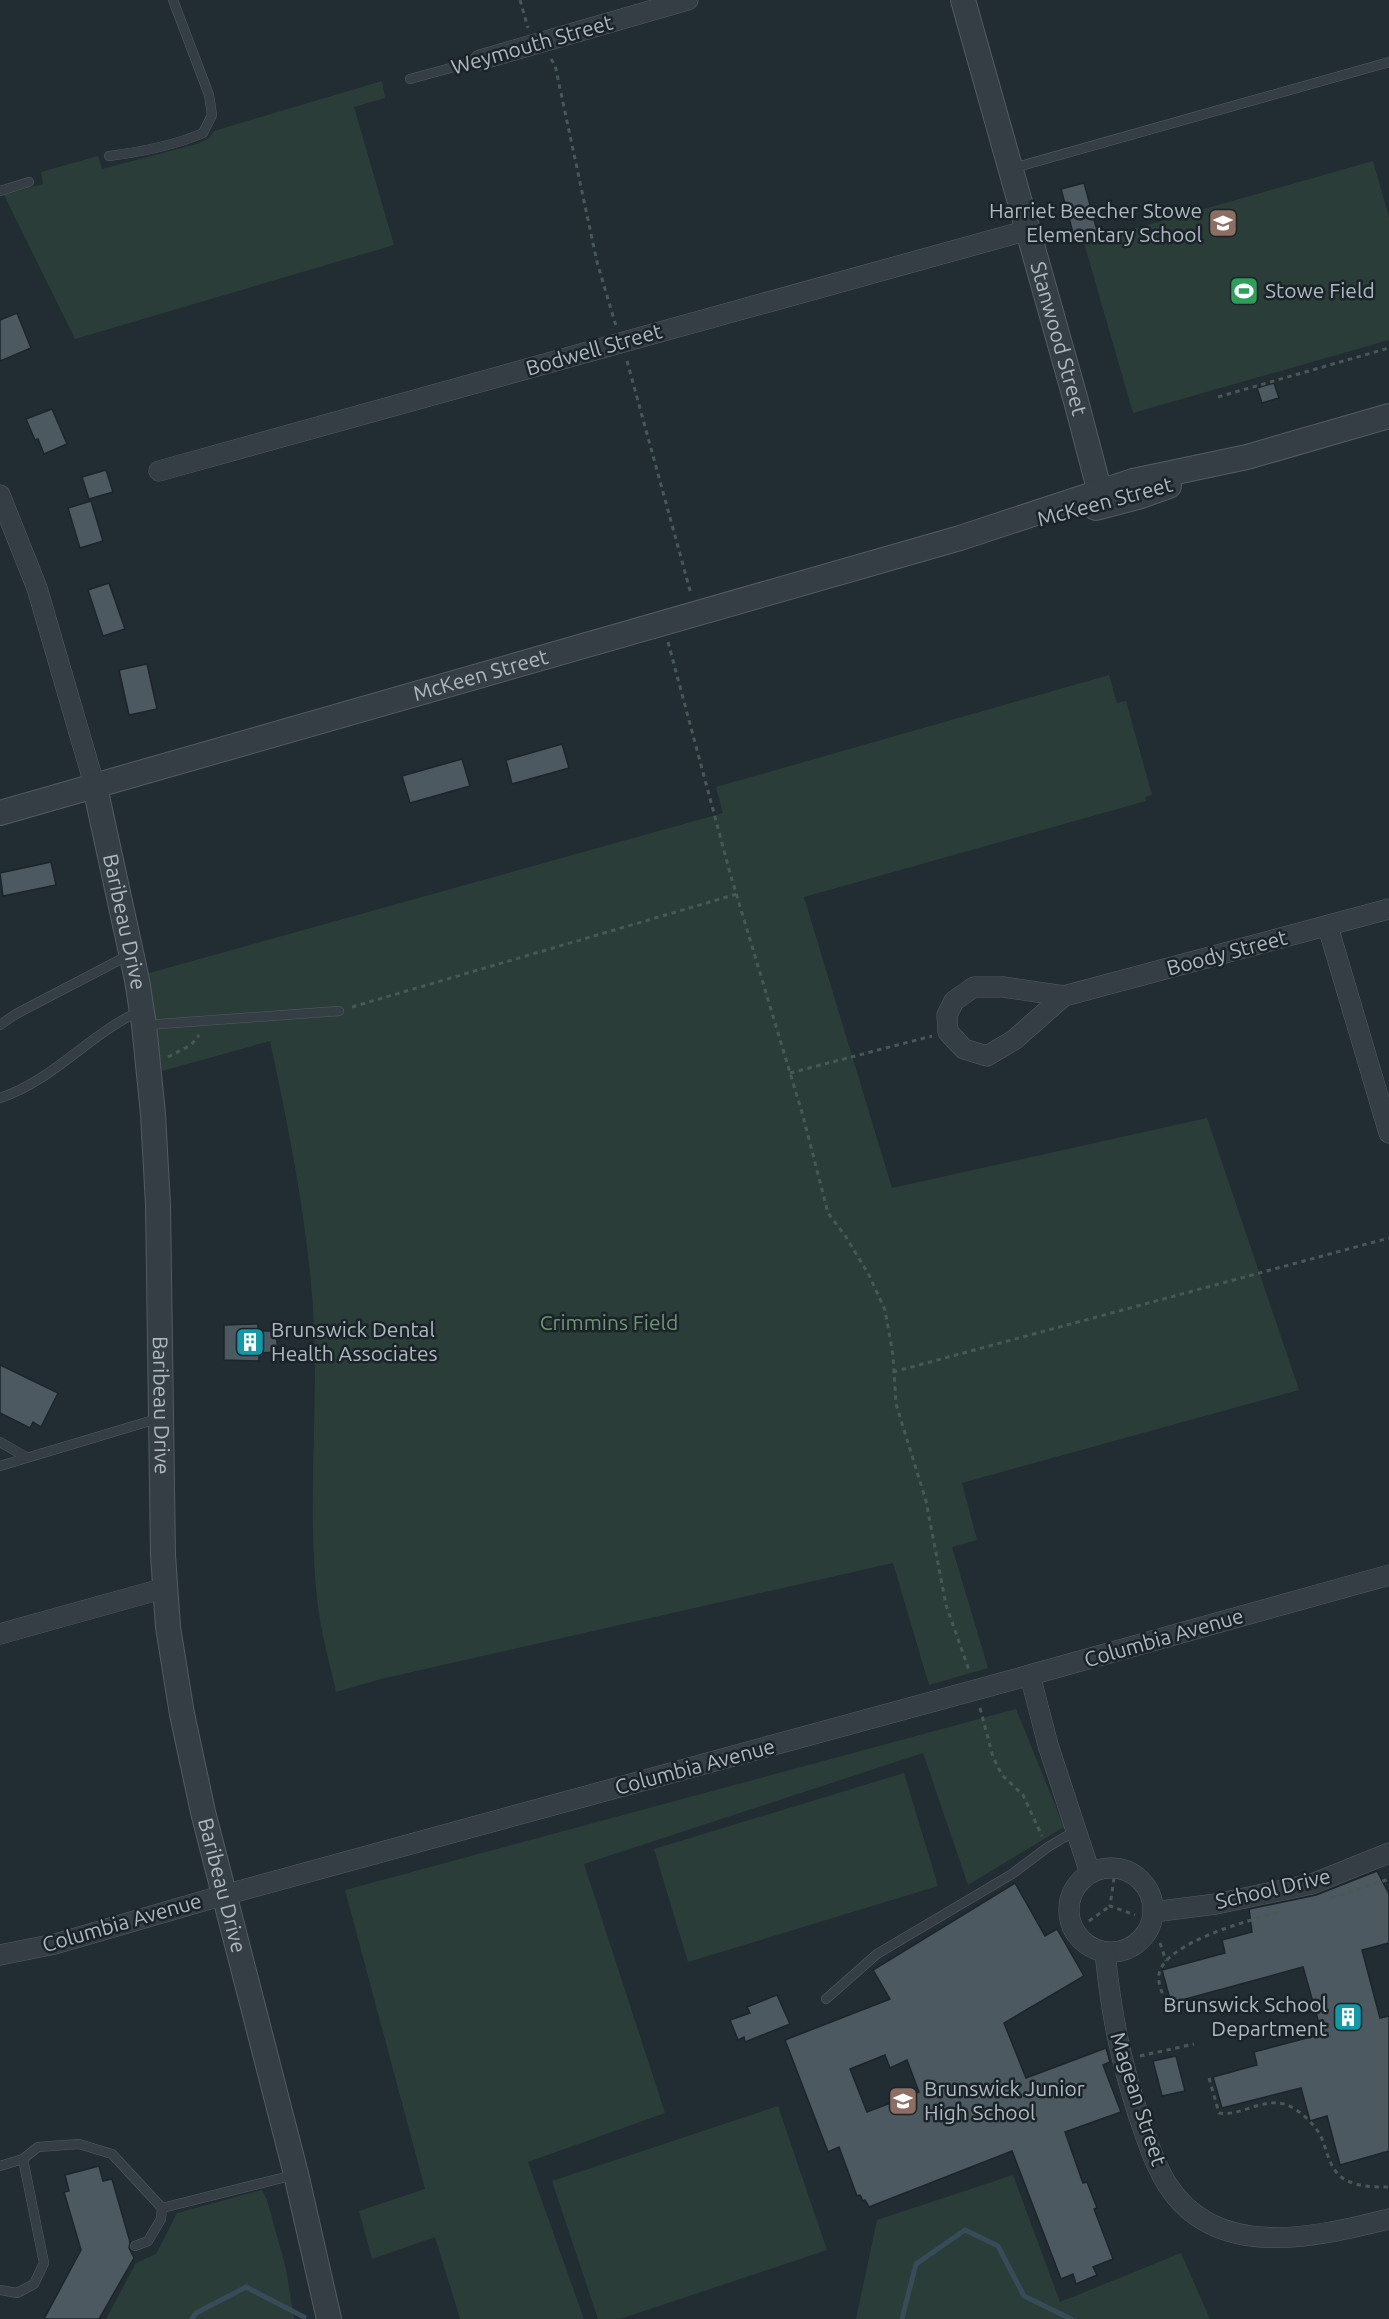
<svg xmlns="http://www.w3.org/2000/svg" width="1389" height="2319" font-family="Ubuntu,sans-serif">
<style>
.green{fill:#2b3d39}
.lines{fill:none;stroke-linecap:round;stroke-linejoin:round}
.stream{stroke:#374b58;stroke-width:5}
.building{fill:#4d5961;stroke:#1c252a;stroke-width:1.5;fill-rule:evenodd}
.service-casing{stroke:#525c62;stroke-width:10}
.minor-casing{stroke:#525c62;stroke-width:21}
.tertiary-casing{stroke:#525c62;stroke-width:26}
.path{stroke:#485857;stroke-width:3;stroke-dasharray:4.5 4.5;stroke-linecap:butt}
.service{stroke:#353e44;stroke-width:9}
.minor{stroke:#353e44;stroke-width:20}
.tertiary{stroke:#353e44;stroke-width:24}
.labels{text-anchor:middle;stroke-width:5;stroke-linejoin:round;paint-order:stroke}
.street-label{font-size:21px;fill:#afb9c1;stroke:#1a2328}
.poi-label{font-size:21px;fill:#afb9c1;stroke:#1a2328;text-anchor:start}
.park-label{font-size:21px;fill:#719473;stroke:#1a2328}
</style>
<rect width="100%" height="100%" fill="#222c33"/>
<g class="green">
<polygon points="382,81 385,98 354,107 394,245 75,339 4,195 43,184 41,172 98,156 102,169 197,144 209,138 214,131"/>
<polygon points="1373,161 1389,217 1389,340 1133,413 1084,243"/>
<path d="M 1109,675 L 1117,703 L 1126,701 L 1152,795 L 1145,797 L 1146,801 L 804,897 L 892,1188 L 1207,1118 L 1299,1390 L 962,1483 L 977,1540 L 952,1547 L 988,1668 L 929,1685 L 893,1563 L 381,1679 L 336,1692 C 329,1661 320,1629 317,1598 C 307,1507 318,1415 314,1324 C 309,1228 290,1135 270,1041 L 162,1071 L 146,974 L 723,813 L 716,787 Z"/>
<polygon points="1016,1709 1064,1827 968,1885 923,1753 584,1864 665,2113 528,2162 584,2319 460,2319 435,2237 372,2259 359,2211 425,2189 345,1890"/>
<polygon points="904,1773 938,1886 688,1962 654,1849"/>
<polygon points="778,2106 827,2250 620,2319 598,2319 552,2181"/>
<polygon points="1013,2175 1060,2302 1181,2253 1210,2319 856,2319 877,2220"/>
<polygon points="262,2190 267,2200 286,2269 294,2319 106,2319 136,2263 156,2254 177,2213"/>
</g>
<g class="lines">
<g class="stream">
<polyline points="192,2319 196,2313 246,2287 304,2317"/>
<polyline points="902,2319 916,2264 965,2230 998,2246 1024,2296 1071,2319"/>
</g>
</g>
<g class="building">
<polygon points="1084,183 1098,234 1075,240 1061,189"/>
<polygon points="17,313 31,348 0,361 0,320"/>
<polygon points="1274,383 1279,398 1262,403 1257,388"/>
<polygon points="52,409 67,444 44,454 38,439 35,440 26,419"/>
<polygon points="106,470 113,492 89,499 82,477"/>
<polygon points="91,501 103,541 80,548 68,508"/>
<polygon points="109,583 125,629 103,636 88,590"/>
<polygon points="147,664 157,709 129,715 119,670"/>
<polygon points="562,744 569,768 512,784 506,760"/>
<polygon points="462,759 470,786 410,803 402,776"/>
<polygon points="51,862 56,885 3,896 0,873"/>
<polygon points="258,1324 258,1331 276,1331 278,1352 259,1353 259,1361 224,1360 224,1325"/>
<polygon points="0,1365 58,1393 41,1427 33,1422 30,1428 0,1413"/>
<polygon points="1377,1871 1389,1894 1389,1943 1362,1950 1380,2018 1389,2016 1389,2151 1340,2165 1327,2116 1310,2121 1301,2088 1222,2108 1213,2077 1257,2065 1254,2052 1322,2034 1303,1967 1171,2003 1162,1970 1225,1953 1222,1940 1252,1932 1249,1909 1316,1895"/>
<path d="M 1015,1883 L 1045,1936 L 1057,1929 L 1084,1976 L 1004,2023 L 1026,2078 L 1106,2048 L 1110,2062 L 1103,2065 L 1121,2112 L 1065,2132 L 1083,2183 L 1087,2182 L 1097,2208 L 1094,2209 L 1113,2259 L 1093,2267 L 1097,2275 L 1076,2284 L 1073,2274 L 1061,2279 L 1012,2151 L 869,2207 L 865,2200 L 863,2201 L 860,2195 L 857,2196 L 839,2147 L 828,2152 L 785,2040 L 890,1999 L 873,1970 ZM 885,2055 L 890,2068 L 907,2060 L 919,2092 L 867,2112 L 850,2069 Z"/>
<polygon points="777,1995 790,2024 745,2042 744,2037 738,2040 730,2020 750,2013 747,2007"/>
<polygon points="1176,2056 1185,2091 1162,2096 1153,2061"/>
<polygon points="99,2166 103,2181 112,2179 130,2242 129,2248 134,2258 99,2319 44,2319 81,2250 64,2192 69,2191 65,2175"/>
</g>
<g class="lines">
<g class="service-casing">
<g id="service">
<polyline points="410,79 480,60"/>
<path d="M 109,156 C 141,152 173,146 203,133 L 212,115 L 209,95 L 173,0"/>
<polyline points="1010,169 1389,62"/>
<polyline points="0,191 29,182"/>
<polyline points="0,1025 16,1014 129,955"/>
<polyline points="146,1025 339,1011"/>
<path d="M 0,1098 C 54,1080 89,1034 140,1011"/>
<polyline points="0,1442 26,1457"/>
<polyline points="0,1466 160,1418"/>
<polyline points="826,1999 877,1954 1012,1874 1048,1847 1075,1831"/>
<polyline points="0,2166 23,2159 38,2147 79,2144 112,2154 162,2208 294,2175"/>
<polyline points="135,2246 148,2241 161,2219 162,2208"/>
<polyline points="0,2290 17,2293 34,2284 44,2263 23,2159"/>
</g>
</g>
<g class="minor-casing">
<g id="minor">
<polyline points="480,60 688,0"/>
<polyline points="159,471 1028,230"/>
<polyline points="0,495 37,588 95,787"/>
<polyline points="1328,927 1389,1133"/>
<polyline points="1064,996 1014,1040 987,1056 964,1049 948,1032 947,1015 954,1001 974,987 1003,987 1064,996 1389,909"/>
<polyline points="0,1634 165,1588"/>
<polyline points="1030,1675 1048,1745 1090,1873"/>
<circle cx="1111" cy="1910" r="42"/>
<polyline points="1153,1912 1216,1904 1312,1884 1389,1853"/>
<path d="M 1105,1952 C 1111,2013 1120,2058 1139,2117 C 1147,2140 1154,2163 1167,2184 C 1216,2262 1316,2237 1389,2219"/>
<polyline points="0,1955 55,1944 224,1895 1030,1675 1389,1575"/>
</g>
</g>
<g class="tertiary-casing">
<g id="tertiary">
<path id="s1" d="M 963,0 L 1076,401 L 1103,504"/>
<polyline points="1096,508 1138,497 1169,486"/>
<path id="s2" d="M 95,787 L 137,980 L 144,1025 L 153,1114 L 158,1205 L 163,1555 L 168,1627 L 182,1714 L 203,1812 L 296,2174 L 329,2319"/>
<path id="s3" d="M 0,813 L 960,538 L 1133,481 L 1247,457 L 1389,416"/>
</g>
</g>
<g class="path">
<polyline points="520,0 528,28"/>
<polyline points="551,59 555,65 597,262 616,326"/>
<polyline points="627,361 691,594"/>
<polyline points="1218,397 1389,348"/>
<polyline points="668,642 730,873 803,1116 828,1213 846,1237 869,1275 885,1310 893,1355 896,1404 926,1501 946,1605 969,1670"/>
<polyline points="352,1007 737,894"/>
<polyline points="168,1057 191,1045 199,1035"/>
<polyline points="790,1073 932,1036"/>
<polyline points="893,1372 1389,1238"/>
<polyline points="980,1708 993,1757 1002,1775 1023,1795 1042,1836"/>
<polyline points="1114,1878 1110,1906 1135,1915"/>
<polyline points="1331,1898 1389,1879"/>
<polyline points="1089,1921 1110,1906"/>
<polyline points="1160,1943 1166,1961"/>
<path d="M 1171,2009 C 1165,2000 1157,1985 1159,1974 C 1165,1942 1253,1919 1281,1912"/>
<polyline points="1140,2056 1194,2044"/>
<path d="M 1209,2078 L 1219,2113 C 1241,2117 1264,2096 1287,2105 C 1300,2110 1317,2126 1322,2139 C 1328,2154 1330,2170 1344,2179 C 1357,2187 1374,2187 1389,2187"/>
</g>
<use href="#service" class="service"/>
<use href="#minor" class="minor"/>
<use href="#tertiary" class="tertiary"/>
</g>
<defs>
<g id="school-square" transform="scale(1.5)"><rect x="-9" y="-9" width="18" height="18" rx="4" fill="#8d6e63" stroke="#1a2328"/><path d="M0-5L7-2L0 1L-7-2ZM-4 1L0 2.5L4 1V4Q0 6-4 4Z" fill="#fff"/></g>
<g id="stadium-square" transform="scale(1.5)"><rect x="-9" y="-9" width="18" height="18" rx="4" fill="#2e9e5b" stroke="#1a2328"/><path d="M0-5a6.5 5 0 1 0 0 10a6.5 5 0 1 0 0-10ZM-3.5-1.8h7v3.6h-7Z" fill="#fff"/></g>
<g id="building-square" transform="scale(1.5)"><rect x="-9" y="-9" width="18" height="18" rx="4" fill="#0f9aa8" stroke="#1a2328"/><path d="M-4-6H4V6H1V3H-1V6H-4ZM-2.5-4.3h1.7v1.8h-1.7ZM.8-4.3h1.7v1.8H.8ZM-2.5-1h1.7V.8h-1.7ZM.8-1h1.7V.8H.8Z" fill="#fff"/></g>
</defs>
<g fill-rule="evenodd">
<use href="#school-square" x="1223" y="223"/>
<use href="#stadium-square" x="1244" y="291"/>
<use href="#building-square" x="250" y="1342"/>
<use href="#building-square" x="1348" y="2017"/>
<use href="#school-square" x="903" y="2101"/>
</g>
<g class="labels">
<g class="street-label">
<text transform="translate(532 45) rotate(-16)" y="7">Weymouth Street</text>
<text dy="7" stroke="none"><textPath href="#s1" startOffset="352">Stanwood Street</textPath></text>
<text transform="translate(594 350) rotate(-16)" y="7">Bodwell Street</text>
<text transform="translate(1105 502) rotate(-15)" y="7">McKeen Street</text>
<text dy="7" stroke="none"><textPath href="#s3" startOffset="500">McKeen Street</textPath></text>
<text dy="7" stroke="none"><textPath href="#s2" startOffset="138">Baribeau Drive</textPath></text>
<text transform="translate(1227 953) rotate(-15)" y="7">Boody Street</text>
<text dy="7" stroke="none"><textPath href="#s2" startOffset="624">Baribeau Drive</textPath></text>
<text transform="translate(1164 1638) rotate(-16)" y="7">Columbia Avenue</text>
<text transform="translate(695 1767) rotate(-15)" y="7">Columbia Avenue</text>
<text dy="7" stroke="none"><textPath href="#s2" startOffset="1110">Baribeau Drive</textPath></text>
<text transform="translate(1273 1889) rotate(-13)" y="7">School Drive</text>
<text transform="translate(122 1923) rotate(-16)" y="7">Columbia Avenue</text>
<text transform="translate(1138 2099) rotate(72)" y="7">Magean Street</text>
</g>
<g class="poi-label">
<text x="1202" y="218" text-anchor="end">Harriet Beecher Stowe<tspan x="1202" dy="24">Elementary School</tspan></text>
<text x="1265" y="298">Stowe Field</text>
<text x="271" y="1337">Brunswick Dental<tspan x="271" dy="24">Health Associates</tspan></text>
<text x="1327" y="2012" text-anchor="end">Brunswick School<tspan x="1327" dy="24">Department</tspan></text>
<text x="924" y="2096">Brunswick Junior<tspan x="924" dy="24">High School</tspan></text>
</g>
<g class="park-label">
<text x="609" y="1330">Crimmins Field</text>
</g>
</g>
</svg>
